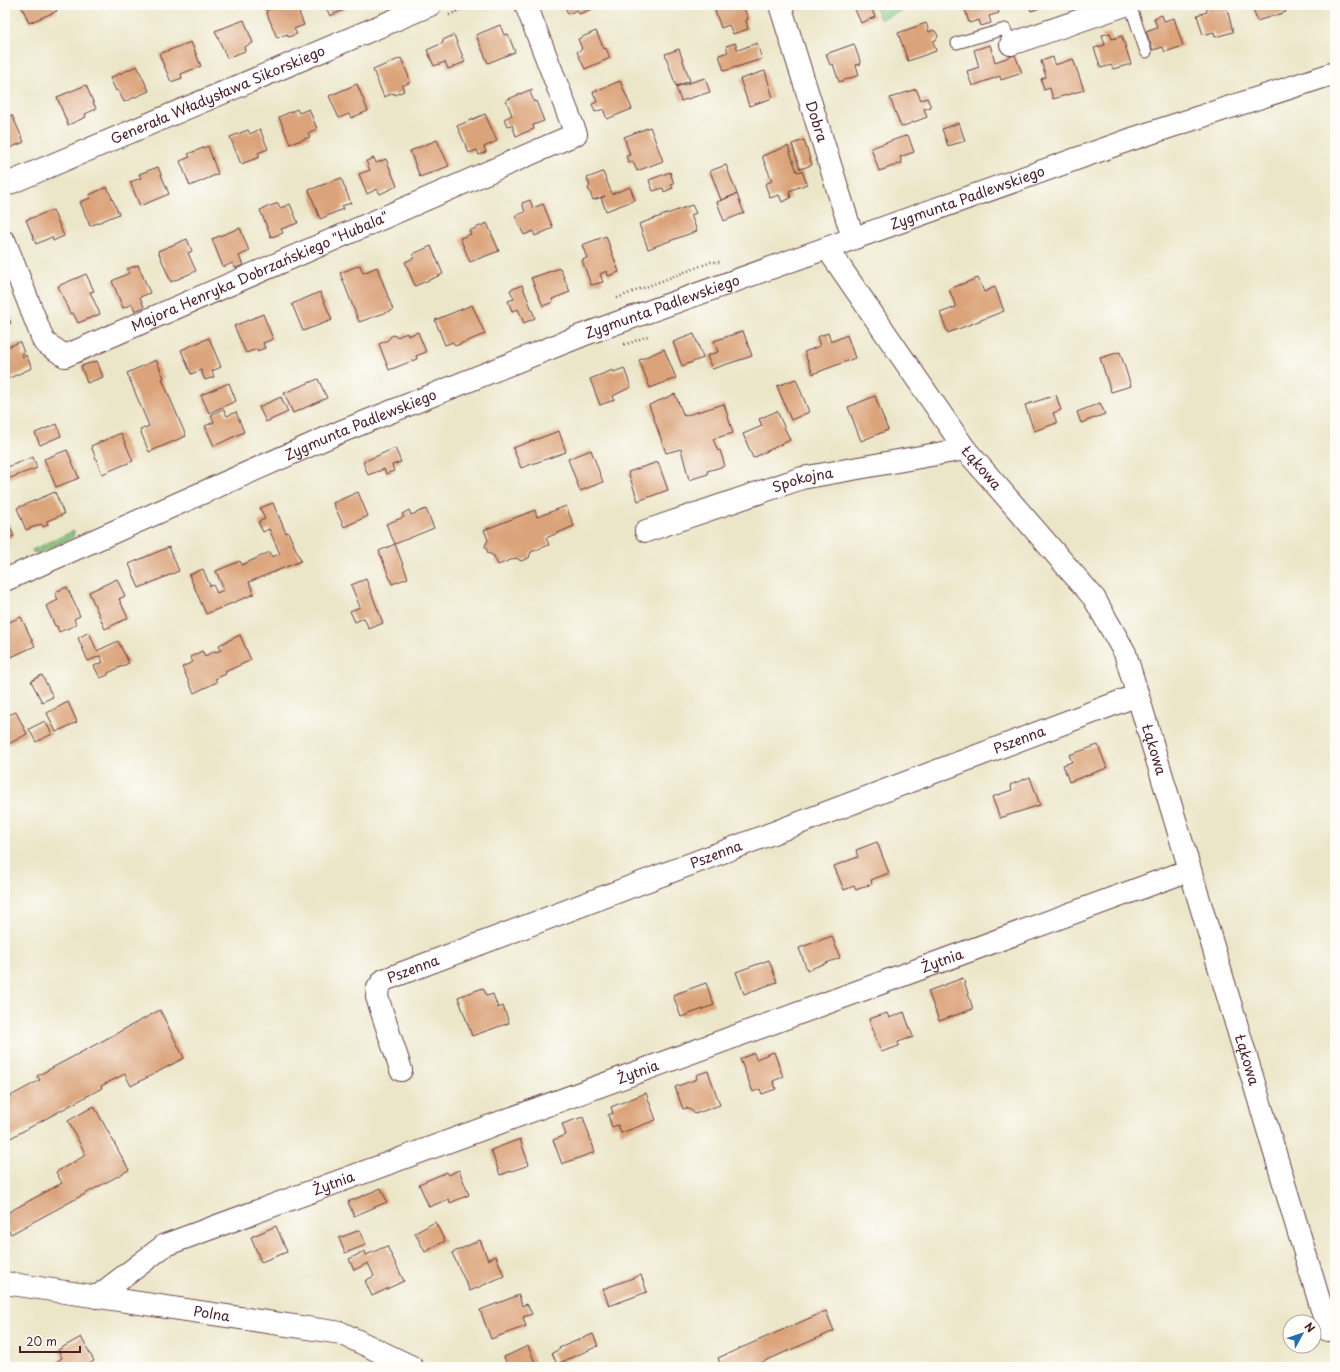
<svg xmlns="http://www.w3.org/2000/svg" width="1340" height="1372" font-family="'Playpen Sans',sans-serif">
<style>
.green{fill:#89cc85;stroke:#6a7658}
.building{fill:#dba379}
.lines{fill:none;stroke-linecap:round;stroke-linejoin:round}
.lane-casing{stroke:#623d43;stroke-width:13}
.street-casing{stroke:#623d43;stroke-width:24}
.secondary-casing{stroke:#623d43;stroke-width:24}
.path{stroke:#623d43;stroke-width:2.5;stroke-dasharray:1 3;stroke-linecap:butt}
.lane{stroke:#fff;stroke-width:11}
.street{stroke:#fff;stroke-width:22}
.secondary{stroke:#fff;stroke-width:22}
.labels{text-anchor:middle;stroke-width:3;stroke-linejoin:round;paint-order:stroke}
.street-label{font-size:14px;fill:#4a1f2b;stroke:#fdfcf7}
</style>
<rect width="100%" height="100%" fill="#fdfcf7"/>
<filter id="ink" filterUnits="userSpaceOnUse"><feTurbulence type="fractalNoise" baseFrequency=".025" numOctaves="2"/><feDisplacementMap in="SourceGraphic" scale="8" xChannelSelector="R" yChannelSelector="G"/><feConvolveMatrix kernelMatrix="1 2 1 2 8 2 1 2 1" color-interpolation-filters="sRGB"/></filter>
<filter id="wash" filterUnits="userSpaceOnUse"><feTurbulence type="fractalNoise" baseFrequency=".012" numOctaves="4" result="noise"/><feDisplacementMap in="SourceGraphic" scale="16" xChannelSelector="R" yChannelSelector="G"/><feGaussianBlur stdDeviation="0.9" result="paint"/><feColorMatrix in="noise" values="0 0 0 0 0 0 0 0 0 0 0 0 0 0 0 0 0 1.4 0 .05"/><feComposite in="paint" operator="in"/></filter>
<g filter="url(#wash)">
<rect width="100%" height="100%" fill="#ece6c9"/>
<g class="green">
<polygon points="874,5 918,5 880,19"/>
<polygon points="74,531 73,537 38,553 33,552 32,550"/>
</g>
<g id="blocks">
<g class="building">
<polygon points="21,5 54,5 57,11 29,23"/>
<polygon points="280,5 296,5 304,25 294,29 297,34 288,37 287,34 277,38 266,11"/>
<polygon points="325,5 355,5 330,16"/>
<polygon points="564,5 596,5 597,7 579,14 577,10 568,14"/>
<polygon points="713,5 743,5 748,19 746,20 748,29 733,34 729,25 721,28"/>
<polygon points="853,5 870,5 875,17 861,23"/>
<polygon points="964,5 996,5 999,13 989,16 991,23 981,26 979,20 969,23"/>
<polygon points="1029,5 1039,5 1040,8 1031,11"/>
<polygon points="1206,5 1215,5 1215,7 1226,5 1233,32 1215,37 1214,32 1203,35 1197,15 1207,12"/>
<polygon points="1252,5 1284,5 1286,12 1257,21"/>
<polygon points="1162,15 1164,21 1174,18 1183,46 1165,52 1163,47 1153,50 1146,31 1157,27 1154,18"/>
<polygon points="244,20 253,43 244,47 245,51 227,58 215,31"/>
<polygon points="926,23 929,32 933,30 936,32 938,36 936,40 933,41 936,51 908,61 898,33"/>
<polygon points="500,25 504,35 508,34 515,52 488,63 476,35"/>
<polygon points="596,31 604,49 606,48 610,58 585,69 577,52 582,49 578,39"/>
<polygon points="1110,33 1112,39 1122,36 1131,64 1113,69 1111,65 1101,68 1094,48 1105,45 1102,35"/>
<polygon points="454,35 465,62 448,69 445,62 434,66 427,50 443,43 443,40"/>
<polygon points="191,42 201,66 181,74 182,78 171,82 159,54"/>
<polygon points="735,43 738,50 757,43 762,59 724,71 719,55 728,52 726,46"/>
<polygon points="854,44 861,64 856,65 859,75 839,82 833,64 830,65 826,54"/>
<polygon points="990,45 995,62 1015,55 1022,73 1001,80 1000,76 972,86 967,71 979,67 974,50"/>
<polygon points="679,49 690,81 676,86 665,54"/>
<polygon points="1053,57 1055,65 1073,59 1084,90 1053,99 1050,88 1044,90 1041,79 1046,77 1041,61"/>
<polygon points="401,58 411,82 402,86 404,91 395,95 394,93 384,97 373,70"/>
<polygon points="137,66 149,91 124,102 118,90 116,91 110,78"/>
<polygon points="765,71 773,98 749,106 740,79"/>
<polygon points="705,78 710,92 681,101 676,87"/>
<polygon points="620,81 632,109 607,119 603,109 595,112 592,104 597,102 593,92"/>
<polygon points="357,84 368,111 351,118 349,114 339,118 329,96"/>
<polygon points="86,85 96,109 85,114 86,117 68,125 57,97"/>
<polygon points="532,89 533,90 530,92 534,102 536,101 544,121 533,125 534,129 516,136 512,125 507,126 504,119 512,115 506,100"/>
<polygon points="916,89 921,100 927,98 931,107 924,109 927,117 901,127 890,98"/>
<polygon points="297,109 299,113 309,109 317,129 308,133 310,137 290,144 279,117"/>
<polygon points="485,114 497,141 484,147 486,152 479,155 477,150 469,153 457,126"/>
<polygon points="12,115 24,142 5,150 5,118"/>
<polygon points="959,123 965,141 948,146 942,129"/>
<polygon points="650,127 663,161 637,171 633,162 629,163 626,156 630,155 624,137"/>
<polygon points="260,129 268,149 258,153 260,157 241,164 230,137 248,130 250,134"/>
<polygon points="908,135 914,152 900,157 902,163 879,171 871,148"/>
<polygon points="437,140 449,166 420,177 410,151"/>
<polygon points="804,140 812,165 800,169 792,144"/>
<polygon points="208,146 218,174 190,186 180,161 190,157 188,154"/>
<polygon points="788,146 797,172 802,171 807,184 789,191 791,198 782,202 779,195 770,198 765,184 772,181 762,156"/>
<polygon points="374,158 376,163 386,159 397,186 380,194 377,189 367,194 359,174 370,170 366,161"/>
<polygon points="726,165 737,194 721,200 710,171"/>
<polygon points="158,167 169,194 140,206 130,182 141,178 139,174"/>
<polygon points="603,172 612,194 630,187 635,200 606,211 601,198 605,196 593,200 588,188 590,186 587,178"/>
<polygon points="670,172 674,184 671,185 673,188 664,192 663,188 653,191 649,180"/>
<polygon points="341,178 351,203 342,206 343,209 320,219 309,190"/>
<polygon points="107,187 119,214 90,226 80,202 90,198 89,195"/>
<polygon points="737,194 744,213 724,221 717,202"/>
<polygon points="530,200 533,208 543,204 553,228 535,236 533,231 524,235 515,216 525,212 522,203"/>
<polygon points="278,203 280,208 290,204 298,223 281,229 283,233 271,237 260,210"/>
<polygon points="692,205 696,213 691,215 697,231 648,249 639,224"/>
<polygon points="53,210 64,236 53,241 52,237 36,244 26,220"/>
<polygon points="487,223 499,251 470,262 460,238 471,234 469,231"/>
<polygon points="240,228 249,251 239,256 243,265 235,268 233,263 223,267 212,239"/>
<polygon points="606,236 619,272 608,276 607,271 600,274 603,282 591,285 582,260 587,258 582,245"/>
<polygon points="187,239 192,251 188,253 196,271 171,282 158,251"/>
<polygon points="431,246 443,274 415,286 405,262 414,258 413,254"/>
<polygon points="138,265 150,293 140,297 144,307 135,311 132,304 123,308 112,281 129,273 127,269"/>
<polygon points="360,265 363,273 377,267 393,310 359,322 340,273"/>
<polygon points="560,268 570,292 552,299 553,302 543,306 531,278"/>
<polygon points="86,274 94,291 90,292 100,314 78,323 73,313 70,314 58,286"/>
<polygon points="978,278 984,292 995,287 1004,311 948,333 940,313 956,307 949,289"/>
<polygon points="522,285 535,318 524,323 518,309 512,311 508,301 514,299 510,290"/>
<polygon points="320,292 332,320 303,331 292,304"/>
<polygon points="472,305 485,334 455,346 453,342 445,345 435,320"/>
<polygon points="5,309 11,323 5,326"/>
<polygon points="263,314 273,339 263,343 265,348 257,351 257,349 246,353 234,326"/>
<polygon points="743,331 752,356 712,369 707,356 718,352 714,341"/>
<polygon points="418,332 426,352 416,356 417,359 389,370 379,344 388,340 390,337 393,335 397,337 407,333 408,336"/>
<polygon points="828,333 831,342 847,335 855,358 813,374 804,352 820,346 817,337"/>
<polygon points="694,334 703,358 682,366 673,342"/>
<polygon points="209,338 221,367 212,371 214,377 205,380 201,370 191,374 181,350"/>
<polygon points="20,342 24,353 21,354 23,357 26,355 32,368 5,380 5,348"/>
<polygon points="664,349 676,378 650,388 639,360"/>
<polygon points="1120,352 1131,386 1111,392 1100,358"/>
<polygon points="156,360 164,378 162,379 186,436 149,452 140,430 149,426 127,373"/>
<polygon points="97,361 103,377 87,383 81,366"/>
<polygon points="624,368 631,387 613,396 614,400 600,405 590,379 613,370 614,372"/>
<polygon points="318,379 327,398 293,413 284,393"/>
<polygon points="796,379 809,412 791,420 777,386"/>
<polygon points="229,383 236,401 209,413 201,395"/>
<polygon points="675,394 684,416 724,404 733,433 713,439 718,451 720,450 725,466 707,471 708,474 689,480 681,449 666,453 649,405"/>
<polygon points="1056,395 1061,410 1053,413 1057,423 1034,431 1025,405"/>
<polygon points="875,396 888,430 861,441 848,407"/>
<polygon points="281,397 288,412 266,422 259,407"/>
<polygon points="1100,403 1105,414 1081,423 1077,412"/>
<polygon points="223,409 227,416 236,412 244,432 214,446 205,426 214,422 211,415"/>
<polygon points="777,411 790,440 753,458 743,434 762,426 759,419"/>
<polygon points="57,424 61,436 40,445 35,433"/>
<polygon points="559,431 566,452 521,468 513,448"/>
<polygon points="121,433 133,461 102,474 91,446"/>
<polygon points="395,448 401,462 392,465 394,471 386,474 384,469 368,475 363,462"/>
<polygon points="67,450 79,478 56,487 44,459"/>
<polygon points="591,450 603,482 580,491 568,459"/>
<polygon points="33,457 37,468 5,480 5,468"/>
<polygon points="658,462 668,490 638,501 628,472"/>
<polygon points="55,492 64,514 47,521 48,524 43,527 41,524 26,530 17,508"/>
<polygon points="358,492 368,516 344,527 333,503"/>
<polygon points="273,503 286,533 288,532 301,561 249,582 254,594 206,614 189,575 203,569 210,586 213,585 217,593 224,590 216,571 240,561 242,565 270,552 272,557 280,554 269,529 263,532 258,522 265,519 260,508"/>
<polygon points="566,506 574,526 546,538 549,545 531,552 529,558 521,561 516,558 498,565 494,556 488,553 485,546 488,540 484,530 535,510 537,517"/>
<polygon points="426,509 434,528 395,544 386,524 404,517 402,514 409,510 411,515"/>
<polygon points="5,515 14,536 5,540"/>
<polygon points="395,544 408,578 392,584 379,551"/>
<polygon points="169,547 179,571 139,588 129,564"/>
<polygon points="117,579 125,596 119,599 128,618 105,629 89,592"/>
<polygon points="366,579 383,623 369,629 364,618 355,622 350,611 360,607 351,585"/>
<polygon points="67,587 80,616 74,619 76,625 59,632 57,626 55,626 46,606 58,600 55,592"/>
<polygon points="21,617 35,646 5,660 5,624"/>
<polygon points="89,632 97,651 118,641 129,663 108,673 108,675 100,678 94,666 103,662 100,656 88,661 78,638"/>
<polygon points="240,635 251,660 225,672 226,674 215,679 217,682 194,693 182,667 193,662 190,657 202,651 205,656 215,651 216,652 221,650 219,645"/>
<polygon points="42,675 53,697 42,702 31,681"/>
<polygon points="68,702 77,722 56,732 47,713"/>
<polygon points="16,712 27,734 5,746 5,715 6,716"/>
<polygon points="45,721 52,734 36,742 29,729"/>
<polygon points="1098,745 1107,768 1069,782 1063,765 1072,762 1069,755"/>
<polygon points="1030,777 1040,805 1000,818 992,797 1012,790 1010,785"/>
<polygon points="877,842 889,873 871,880 872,884 856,890 854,886 844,890 834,866 858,857 856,850"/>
<polygon points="832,936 840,958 807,970 799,948"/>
<polygon points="769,960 777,982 744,994 736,972"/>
<polygon points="963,978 973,1009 939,1021 928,991"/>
<polygon points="706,983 714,1005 681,1017 673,995"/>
<polygon points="483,988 487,996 493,994 498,1008 503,1006 509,1023 472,1036 458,997"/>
<polygon points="160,1010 184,1058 131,1086 125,1074 101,1086 102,1088 5,1141 5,1099 40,1080 37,1076"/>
<polygon points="904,1012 913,1037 898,1042 899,1046 881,1052 869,1019 887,1013 889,1018"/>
<polygon points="774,1052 783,1077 773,1081 776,1089 762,1094 760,1089 753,1092 740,1059 754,1053 756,1059"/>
<polygon points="708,1071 720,1105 695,1114 692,1111 687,1108 683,1109 675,1087 697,1079 696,1075"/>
<polygon points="646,1093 656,1120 621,1133 618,1125 612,1127 608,1115 613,1113 611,1107"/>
<polygon points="94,1106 129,1170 11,1234 5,1225 5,1214 62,1183 56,1172 86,1155 68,1121"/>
<polygon points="583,1117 595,1152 562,1164 553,1140 566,1135 562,1124"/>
<polygon points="520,1139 529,1165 500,1175 491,1150"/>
<polygon points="459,1170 469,1195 450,1203 449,1199 429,1207 419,1184 447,1172 449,1175"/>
<polygon points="381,1188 387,1202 354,1216 348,1202"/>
<polygon points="435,1222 445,1241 425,1252 415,1233"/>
<polygon points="276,1226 287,1252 261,1262 251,1237"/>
<polygon points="360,1230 366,1245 345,1253 339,1238"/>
<polygon points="480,1240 488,1260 496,1256 504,1276 470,1291 452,1253"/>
<polygon points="387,1246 404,1281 372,1296 365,1281 374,1276 368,1263 354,1270 349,1259 365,1251 366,1255"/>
<polygon points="641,1275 647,1292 609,1306 603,1289"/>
<polygon points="519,1295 522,1306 527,1304 532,1314 523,1317 526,1326 491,1339 480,1310"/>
<polygon points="826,1311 834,1331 751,1367 721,1367 718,1358"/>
<polygon points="593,1334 598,1346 557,1364 552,1353 560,1349 559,1348"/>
<polygon points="81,1337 94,1361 83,1367 59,1367 56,1362 62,1358 58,1350"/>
<polygon points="528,1346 537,1367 508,1367 504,1357"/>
</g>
</g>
</g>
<g filter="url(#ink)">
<use href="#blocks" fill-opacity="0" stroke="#623d43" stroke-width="1"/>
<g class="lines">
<g class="lane-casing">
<g id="lane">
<polyline points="1130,5 1146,52"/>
<polyline points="957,43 1005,29 1011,44"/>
</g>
</g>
<g class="street-casing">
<g id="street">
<path id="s1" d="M 780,5 L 853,238"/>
<polyline points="1011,44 1125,5"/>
<path id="s2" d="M 5,185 L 430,5"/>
<path id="s3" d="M 5,242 L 44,342 L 65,356 L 576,134 L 526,5"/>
<path id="s4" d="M 827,248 L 965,449 L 1094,598 L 1125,653 L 1328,1330"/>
<path id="s5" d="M 646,531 L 802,478 L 965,449"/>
<path id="s6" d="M 401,1070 L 377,997 L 378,988 L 384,980 L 1138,695"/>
<path id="s7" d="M 5,1283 L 341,1333 L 412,1367"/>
<path id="s8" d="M 97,1297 L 165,1245 L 1190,870"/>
</g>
</g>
<g class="secondary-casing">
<g id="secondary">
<path id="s9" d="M 5,580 L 340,432 L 583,335 L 1132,139 L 1335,73"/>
</g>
</g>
<g class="path">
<polyline points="1146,7 1153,5"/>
<polyline points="449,15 471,5"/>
<polyline points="617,298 711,262 720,262"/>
<polyline points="624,344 627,344 648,336"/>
</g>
<use href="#lane" class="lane"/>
<use href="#street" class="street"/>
<use href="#secondary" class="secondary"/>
</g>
</g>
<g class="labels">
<g class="street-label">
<text dy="5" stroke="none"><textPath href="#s2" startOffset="231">Generała Władysława Sikorskiego</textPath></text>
<text dy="5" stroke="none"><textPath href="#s1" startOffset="122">Dobra</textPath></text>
<text dy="5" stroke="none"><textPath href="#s9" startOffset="1036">Zygmunta Padlewskiego</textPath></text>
<text dy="5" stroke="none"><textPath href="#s3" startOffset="345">Majora Henryka Dobrzańskiego "Hubala"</textPath></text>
<text dy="5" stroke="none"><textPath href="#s9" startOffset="712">Zygmunta Padlewskiego</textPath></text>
<text dy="5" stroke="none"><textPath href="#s9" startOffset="388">Zygmunta Padlewskiego</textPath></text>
<text dy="5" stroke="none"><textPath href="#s4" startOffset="269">Łąkowa</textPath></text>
<text dy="5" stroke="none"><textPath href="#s5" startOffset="165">Spokojna</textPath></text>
<text dy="5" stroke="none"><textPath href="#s6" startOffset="775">Pszenna</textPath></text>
<text dy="5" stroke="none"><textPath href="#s4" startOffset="605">Łąkowa</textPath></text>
<text dy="5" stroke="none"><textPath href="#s6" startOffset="451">Pszenna</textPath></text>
<text dy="5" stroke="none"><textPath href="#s8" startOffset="913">Żytnia</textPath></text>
<text dy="5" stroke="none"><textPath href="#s6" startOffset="127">Pszenna</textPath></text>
<text dy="5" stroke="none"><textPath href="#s4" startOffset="929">Łąkowa</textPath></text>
<text dy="5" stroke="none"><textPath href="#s8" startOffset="589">Żytnia</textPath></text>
<text dy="5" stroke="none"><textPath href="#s8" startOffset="265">Żytnia</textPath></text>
<text dy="5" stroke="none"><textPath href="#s7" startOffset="209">Polna</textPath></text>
</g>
</g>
<rect width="1340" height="1372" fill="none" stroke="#fdfcf7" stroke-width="20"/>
<g transform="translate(1302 1334) rotate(50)"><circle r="19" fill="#fdfcf7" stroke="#b5a4a5"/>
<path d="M0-3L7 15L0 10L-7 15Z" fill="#1f6fb2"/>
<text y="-6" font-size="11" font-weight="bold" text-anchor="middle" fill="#4a1f2b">N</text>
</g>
<path d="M20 1346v6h60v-6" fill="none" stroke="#4a1f2b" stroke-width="2"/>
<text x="26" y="1346" font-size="12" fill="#4a1f2b" stroke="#fdfcf7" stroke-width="3" paint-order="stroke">20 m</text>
</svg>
